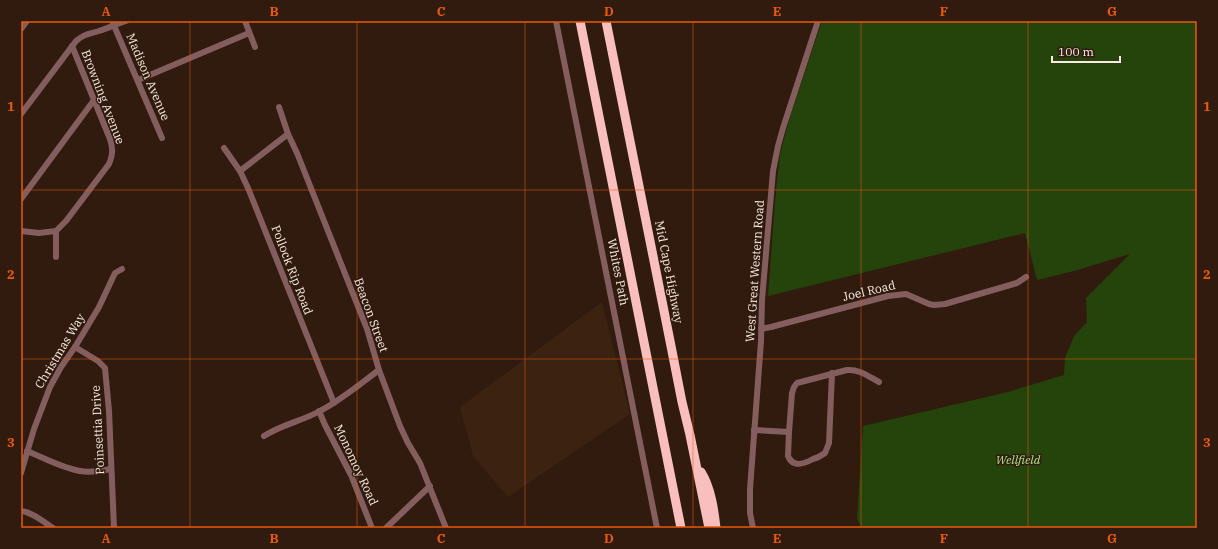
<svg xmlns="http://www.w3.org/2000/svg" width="1218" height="549" font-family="'IBM Plex Serif',serif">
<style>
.built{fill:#3c2211}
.green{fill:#25440b}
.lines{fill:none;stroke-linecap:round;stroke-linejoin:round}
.minor{stroke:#845e5e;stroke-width:6}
.highway{stroke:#f9bfbe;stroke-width:9}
.grid{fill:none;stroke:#e8590c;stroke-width:1;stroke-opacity:0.55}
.labels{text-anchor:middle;stroke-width:3;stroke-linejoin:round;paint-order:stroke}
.street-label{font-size:12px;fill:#f9eae2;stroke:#301b0e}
.park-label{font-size:12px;font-style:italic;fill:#abe787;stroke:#301b0e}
.neatline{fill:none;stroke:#e8590c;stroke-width:1.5}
.grid-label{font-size:13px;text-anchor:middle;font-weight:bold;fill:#e8590c}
</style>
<rect width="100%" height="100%" fill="#301b0e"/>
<polygon class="built" points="602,302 630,414 508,497 473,456 460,407"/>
<polygon class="green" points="822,21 1197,21 1197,528 862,528 857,519 863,426 1008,392 1064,375 1065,358 1074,336 1087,322 1086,298 1130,254 1074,271 1037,280 1025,233 768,296 776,189 780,154 790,117"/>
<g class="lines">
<g class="minor">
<polyline points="112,21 162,138"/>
<polyline points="245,21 255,47"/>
<polyline points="556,21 657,528"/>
<polyline points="21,29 27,21"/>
<polyline points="138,80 249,33"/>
<polyline points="279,107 288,134 297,153 367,329 379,370 400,426 408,443 420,463 446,528"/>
<path d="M 21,114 L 76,41 C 84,34 89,34 99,31 C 108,28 117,24 126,21"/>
<polyline points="224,148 240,171 248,188 334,403"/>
<polyline points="240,171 288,134"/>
<polyline points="21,199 94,100"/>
<polyline points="21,231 39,233 56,231"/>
<path d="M 56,257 L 56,231 L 66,221 L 109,164 C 113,154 113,149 110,139 L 72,46"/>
<polyline points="761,329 771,327 888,296 906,294 929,304 934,305 945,304 1017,283 1026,277"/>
<polyline points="75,347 98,361 105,368 109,411 114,528"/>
<polyline points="319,411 325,425 351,475 372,528"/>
<path d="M 754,430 L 789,432 L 792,393 L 794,387 L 797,383 L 847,370 C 859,369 868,376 879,382"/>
<path d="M 789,432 L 788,456 C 793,468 804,464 813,459 C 817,458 821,456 825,453 L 829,443 L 832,373"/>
<path d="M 264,436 C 281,425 302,421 320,411 C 341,400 360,384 379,370"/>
<path d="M 27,451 C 44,458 62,468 80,471 C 90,473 101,471 111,469"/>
<polyline points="21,473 34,429 50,387 61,367 75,347 99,307 115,273 122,269"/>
<path d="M 21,511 C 32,512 44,522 53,528"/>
<polyline points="386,528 430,486"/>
<polyline points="753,528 750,513 750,489 761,341 762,300 773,171 778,146 783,128 818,21"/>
</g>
<g class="highway">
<polyline points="580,21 681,528"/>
<polyline points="606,21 671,346 682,402 690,435 709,528"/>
<path d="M 701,472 C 711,488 714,510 716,528"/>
</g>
</g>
<path class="grid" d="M 190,21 L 190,528M 357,21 L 357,528M 525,21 L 525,528M 693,21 L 693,528M 861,21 L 861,528M 1028,21 L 1028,528M 21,190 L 1197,190M 21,359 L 1197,359"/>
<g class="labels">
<g class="street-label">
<text transform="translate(148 77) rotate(67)" y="4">Madison Avenue</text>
<text transform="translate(103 97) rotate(69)" y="4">Browning Avenue</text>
<text transform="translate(292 270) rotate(69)" y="4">Pollock Rip Road</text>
<text transform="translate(755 271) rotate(-86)" y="4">West Great Western Road</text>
<text transform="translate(618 272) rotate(79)" y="4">Whites Path</text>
<text transform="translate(669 272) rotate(79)" y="4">Mid Cape Highway</text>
<text transform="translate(869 291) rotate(-13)" y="4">Joel Road</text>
<text transform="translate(371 315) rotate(70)" y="4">Beacon Street</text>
<text transform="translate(60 351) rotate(-59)" y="4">Christmas Way</text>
<text transform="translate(98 430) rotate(-93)" y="4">Poinsettia Drive</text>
<text transform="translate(356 465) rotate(65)" y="4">Monomoy Road</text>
</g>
<g class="park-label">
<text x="1018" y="464">Wellfield</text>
</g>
</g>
<rect width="1218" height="549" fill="none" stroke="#301b0e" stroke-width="44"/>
<path d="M1052 56v6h68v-6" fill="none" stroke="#f9eae2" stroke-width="2"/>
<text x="1058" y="56" font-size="12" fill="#f9eae2" stroke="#301b0e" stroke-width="3" paint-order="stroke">100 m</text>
<rect x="22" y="22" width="1174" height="505" class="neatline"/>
<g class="grid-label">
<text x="106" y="16">A</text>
<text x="274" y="16">B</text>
<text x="441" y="16">C</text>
<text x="609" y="16">D</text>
<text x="777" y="16">E</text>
<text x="944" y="16">F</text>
<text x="1112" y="16">G</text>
<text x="11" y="111">1</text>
<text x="1207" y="111">1</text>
<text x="11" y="279">2</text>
<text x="1207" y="279">2</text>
<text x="11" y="447">3</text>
<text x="1207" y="447">3</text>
<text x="106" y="543">A</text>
<text x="274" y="543">B</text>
<text x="441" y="543">C</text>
<text x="609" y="543">D</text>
<text x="777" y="543">E</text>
<text x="944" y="543">F</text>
<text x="1112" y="543">G</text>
</g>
</svg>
